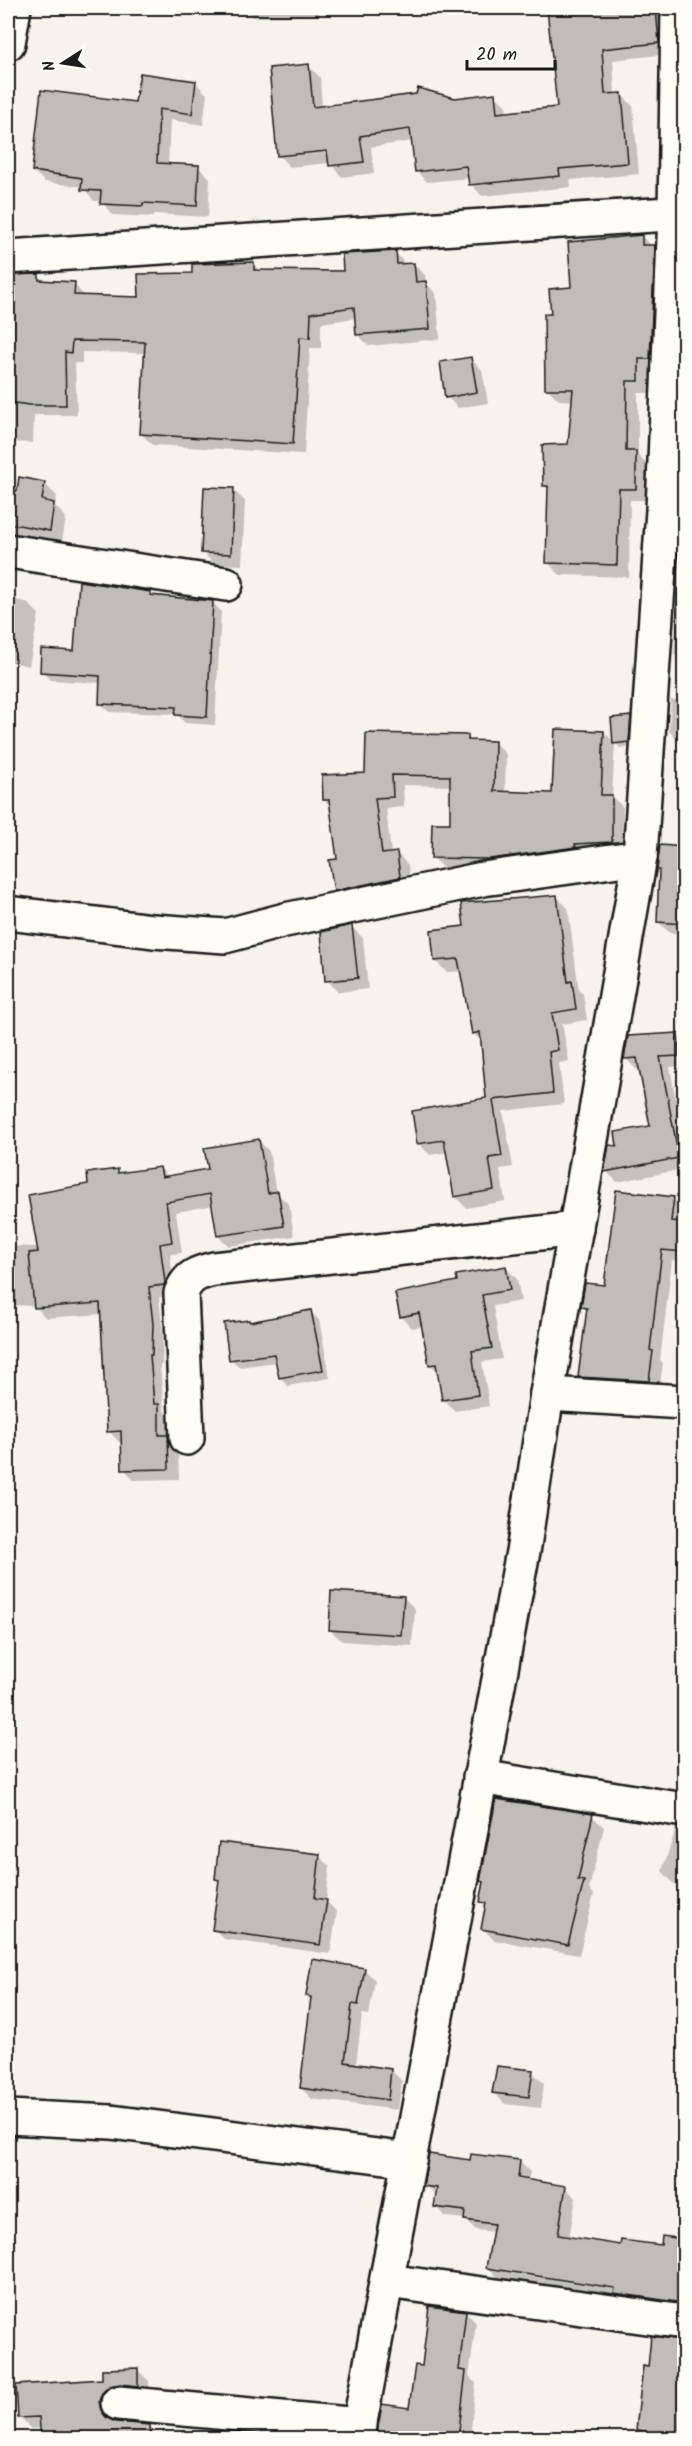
<svg xmlns="http://www.w3.org/2000/svg" width="692" height="2446" font-family="Kalam,sans-serif">
<style>
.shadow{fill:#0003}
.building{fill:#bebdba;stroke:#1c1c1c;stroke-width:1.5}
.lines{fill:none;stroke-linecap:round;stroke-linejoin:round}
.minor-casing{stroke:#1c1c1c;stroke-width:38}
.minor{stroke:#fdfcf7;stroke-width:33}
</style>
<rect width="100%" height="100%" fill="#f4f3ee"/>
<filter id="ink" filterUnits="userSpaceOnUse"><feTurbulence type="fractalNoise" baseFrequency=".0167" numOctaves="2"/><feDisplacementMap in="SourceGraphic" scale="12" xChannelSelector="R" yChannelSelector="G"/><feConvolveMatrix kernelMatrix="1 2 1 2 8 2 1 2 1" color-interpolation-filters="sRGB"/></filter>
<g filter="url(#ink)">
<g class="shadow">
<polygon points="243,8 319,8 319,15 252,17"/>
<polygon points="549,8 665,8 669,54 613,60 615,95 621,94 633,106 639,174 570,180 571,187 482,196 471,184 470,178 427,182 416,171 413,141 371,147 374,173 342,177 330,163 290,167 278,155 308,66 320,77 322,108 455,99 494,94 506,106 507,113 558,108"/>
<polygon points="196,83 207,94 203,125 170,120 168,165 198,167 210,178 208,217 154,214 154,217 113,215 101,201 94,201 83,187 45,182 33,171 137,104"/>
<polygon points="641,236 667,259 662,371 651,371 651,393 638,393 638,455 647,465 648,500 630,500 629,577 560,575 548,563 549,490 544,485 570,446 574,401 559,400 547,388 553,315 573,289"/>
<polygon points="395,252 406,265 414,264 425,275 426,283 436,294 440,339 369,346 358,335 356,318 321,323 321,348 310,348 304,454 153,445 141,434 146,353 82,352 82,363 75,363 77,415 34,415 33,443 8,442 8,277 38,275 45,282 74,284 85,297 140,299 193,275 253,264 260,271 345,273"/>
<polygon points="471,359 482,370 488,403 458,408 447,397"/>
<polygon points="44,483 57,496 55,506 66,517 62,542 13,534 12,547 8,551 8,491 18,493"/>
<polygon points="233,490 245,501 242,565 214,564 202,552"/>
<polygon points="681,541 684,541 684,665 674,654"/>
<polygon points="150,593 154,597 212,602 221,611 215,725 185,723 177,714 110,712 101,704 102,683 50,680 42,671 76,653"/>
<polygon points="8,598 26,602 39,614 29,666 8,661"/>
<polygon points="671,700 684,700 684,743 680,743 669,731"/>
<polygon points="630,718 635,723 634,747 620,748 615,743 612,797 623,807 622,853 502,870 444,869 432,857 451,825 452,786 403,785 404,807 386,808 391,854 397,853 408,865 411,888 346,901 335,890 338,861 332,807 324,800 367,775 467,736 473,742 494,742 506,754 505,793 553,795 604,732 615,743"/>
<polygon points="684,818 684,934 670,933 658,922 661,872 658,870 679,848"/>
<polygon points="556,896 568,908 579,991 583,994 587,1020 562,1024 569,1061 559,1063 564,1104 503,1111 513,1167 500,1169 505,1201 466,1208 455,1196 448,1152 430,1155 419,1144 487,1100 482,1042 473,1033 462,971 447,972 435,961 466,928"/>
<polygon points="352,927 363,938 368,989 338,992 327,980"/>
<polygon points="677,1034 684,1042 684,1066 670,1067 684,1146 684,1169 617,1182 606,1171 619,1147 652,1127 641,1069 636,1069 626,1059"/>
<polygon points="259,1141 269,1151 276,1193 289,1204 294,1236 229,1246 218,1236 214,1205 176,1212 182,1253 170,1254 175,1295 159,1297 163,1335 162,1365 160,1365 164,1411 169,1416 169,1438 178,1447 179,1479 134,1480 124,1469 123,1442 119,1442 109,1431 102,1314 46,1318 35,1306 8,1305 8,1246 39,1247 90,1186 117,1170 121,1174 160,1168 169,1177 209,1171"/>
<polygon points="673,1198 684,1209 682,1223 684,1224 684,1261 672,1260 660,1360 663,1363 659,1391 590,1387 580,1377 588,1312 583,1307 606,1287"/>
<polygon points="506,1268 517,1279 521,1301 493,1306 502,1359 482,1362 489,1406 455,1411 443,1399 439,1373 431,1365 423,1326 412,1328 401,1316 459,1283"/>
<polygon points="311,1312 319,1320 330,1378 288,1386 280,1377 277,1362 239,1367 231,1359 251,1323"/>
<polygon points="403,1597 415,1609 412,1646 342,1641 330,1630"/>
<polygon points="592,1816 604,1827 589,1889 594,1894 579,1955 494,1940 483,1929 487,1907 482,1902 485,1884 482,1881"/>
<polygon points="676,1829 684,1829 684,1887 673,1883 662,1871"/>
<polygon points="319,1856 330,1866 326,1901 337,1912 330,1954 224,1939 214,1929 220,1882 217,1879"/>
<polygon points="684,1914 684,1954 679,1949"/>
<polygon points="364,1969 375,1980 369,2015 362,2014 356,2065 391,2070 402,2081 398,2110 312,2099 301,2088 312,2001 307,1996"/>
<polygon points="8,2036 17,2046 8,2095"/>
<polygon points="532,2072 544,2083 541,2108 505,2104 494,2093"/>
<polygon points="472,2161 519,2161 530,2172 528,2181 566,2188 576,2198 569,2238 621,2246 663,2246 664,2238 684,2241 684,2312 619,2296 498,2278 488,2267 494,2232 476,2230 465,2219 446,2217 436,2207 438,2196 425,2185"/>
<polygon points="466,2312 476,2323 469,2376 476,2383 470,2438 378,2438 410,2409 423,2368"/>
<polygon points="684,2341 684,2438 646,2438 637,2429 650,2368"/>
<polygon points="138,2370 149,2381 149,2396 110,2414 111,2421 149,2426 161,2438 43,2438 42,2428 31,2429 20,2418 104,2381"/>
</g>
<g class="building">
<polygon points="547,8 656,8 659,43 602,49 605,94 622,93 628,163 559,169 560,176 469,185 466,166 415,172 410,129 360,136 364,162 329,166 327,151 277,156 269,68 309,64 313,107 416,94 418,88 455,98 495,93 497,113 557,107"/>
<polygon points="140,73 196,81 192,114 159,109 157,163 199,165 197,206 143,203 143,206 100,204 101,191 81,190 82,178 32,171 41,90 135,102"/>
<polygon points="642,235 642,245 655,245 650,359 639,359 639,381 627,381 626,451 636,451 636,489 619,489 617,565 546,563 548,486 543,486 542,445 568,444 573,389 545,389 544,314 551,314 549,289 571,287 568,242"/>
<polygon points="396,251 397,264 414,263 416,282 426,281 430,329 356,335 354,307 311,313 310,338 300,337 293,444 140,434 145,342 72,341 71,353 65,352 66,405 29,405 8,402 8,275 39,274 39,280 75,282 74,295 139,297 138,274 192,273 192,264 254,262 254,270 343,271 342,254"/>
<polygon points="471,357 477,392 445,398 440,362"/>
<polygon points="19,477 45,482 42,500 54,503 50,531 8,523 8,489 17,491"/>
<polygon points="204,487 234,488 231,554 201,553"/>
<polygon points="79,581 151,592 150,595 213,601 207,717 175,715 176,707 99,704 100,676 40,672 41,649 74,651"/>
<polygon points="631,716 629,742 613,744 611,718"/>
<polygon points="555,729 604,731 601,795 612,795 612,842 575,844 576,847 490,859 431,858 432,823 450,823 450,776 392,775 393,797 375,798 382,854 397,852 400,877 334,891 329,860 337,859 329,800 323,800 322,775 365,773 366,733 468,735 468,740 495,741 494,791 552,793"/>
<polygon points="660,845 684,847 684,924 657,922 659,870 657,870"/>
<polygon points="557,895 568,982 572,981 576,1009 552,1013 558,1050 549,1052 553,1093 493,1100 502,1156 489,1158 494,1190 454,1197 444,1140 417,1144 412,1111 486,1098 480,1032 472,1034 458,959 434,961 431,930 464,926 461,903"/>
<polygon points="352,925 358,978 325,981 321,932"/>
<polygon points="678,1033 679,1056 660,1057 679,1158 604,1172 609,1145 617,1146 615,1132 650,1126 637,1058 624,1059 628,1036"/>
<polygon points="259,1139 268,1193 278,1191 284,1226 217,1236 210,1194 166,1202 172,1242 160,1244 165,1282 164,1285 149,1287 153,1324 152,1355 150,1355 154,1404 159,1404 159,1435 168,1435 169,1469 122,1470 121,1431 107,1432 100,1303 34,1308 29,1253 38,1252 28,1195 88,1184 87,1173 118,1169 118,1173 160,1167 162,1177 208,1169 204,1148"/>
<polygon points="616,1190 674,1197 671,1221 684,1222 682,1252 662,1250 650,1350 653,1351 649,1381 578,1377 587,1308 581,1307 585,1283 604,1285"/>
<polygon points="506,1266 510,1290 482,1295 492,1348 472,1351 478,1395 442,1400 436,1364 429,1365 419,1313 400,1317 395,1293 457,1281 456,1275"/>
<polygon points="311,1310 323,1370 279,1378 274,1354 229,1360 224,1323 249,1320 250,1322"/>
<polygon points="331,1591 404,1596 401,1635 329,1630"/>
<polygon points="496,1799 593,1814 578,1880 584,1881 568,1945 481,1929 486,1903 480,1902 484,1882 480,1881"/>
<polygon points="219,1842 320,1854 315,1898 327,1900 320,1945 212,1930 219,1880 215,1879"/>
<polygon points="312,1959 365,1968 358,2005 352,2004 345,2062 391,2069 388,2100 300,2088 311,1997 306,1996"/>
<polygon points="497,2066 533,2070 529,2097 492,2093"/>
<polygon points="429,2154 470,2160 471,2154 520,2160 518,2178 566,2186 558,2235 620,2245 621,2240 661,2245 662,2236 684,2239 684,2303 614,2293 615,2288 486,2268 494,2224 464,2220 465,2211 434,2207 437,2188 423,2186"/>
<polygon points="429,2306 466,2311 459,2370 466,2371 458,2439 376,2439 382,2404 409,2408 415,2365 422,2366"/>
<polygon points="651,2336 684,2340 684,2420 682,2436 636,2430 643,2366 648,2367"/>
<polygon points="138,2368 138,2386 120,2384 110,2386 102,2393 99,2401 101,2410 107,2418 116,2422 150,2425 151,2439 41,2439 39,2417 18,2418 16,2385 102,2379 102,2369"/>
</g>
<g class="lines">
<g class="minor-casing">
<g id="minor">
<polyline points="8,43 14,8"/>
<polyline points="8,257 684,213"/>
<polyline points="8,551 226,584"/>
<polyline points="8,913 153,931 225,936 285,920 483,879 640,857"/>
<polyline points="547,1394 684,1402"/>
<path d="M 187,1438 L 181,1293 C 188,1276 197,1273 214,1269 L 576,1229"/>
<polyline points="480,1777 684,1810"/>
<polyline points="8,2117 111,2122 409,2160"/>
<polyline points="387,2281 684,2322"/>
<polyline points="118,2403 360,2425"/>
<polyline points="357,2438 524,1546 547,1394 640,857 663,510 675,214 678,8"/>
</g>
</g>
<use href="#minor" class="minor"/>
</g>
</g>
<rect width="692" height="2446" fill="none" stroke="#fdfcf7" stroke-width="30"/>
<rect x="15" y="15" width="662" height="2416" fill="none" stroke="#1c1c1c" stroke-width="2" filter="url(#ink)"/>
<g transform="translate(63 63) rotate(258)" stroke="#fdfcf7" stroke-width="4.5" paint-order="stroke">
<path d="M0-4.5L10 22L0 15L-10 22Z" fill="#1c1c1c"/>
<text y="-9" font-size="16" font-weight="bold" text-anchor="middle" fill="#1c1c1c">N</text>
</g>
<path d="M467 60v9h88v-9" fill="none" stroke="#1c1c1c" stroke-width="3"/>
<text x="476" y="60" font-size="18" fill="#1c1c1c" stroke="#fdfcf7" stroke-width="4.5" paint-order="stroke">20 m</text>
</svg>
